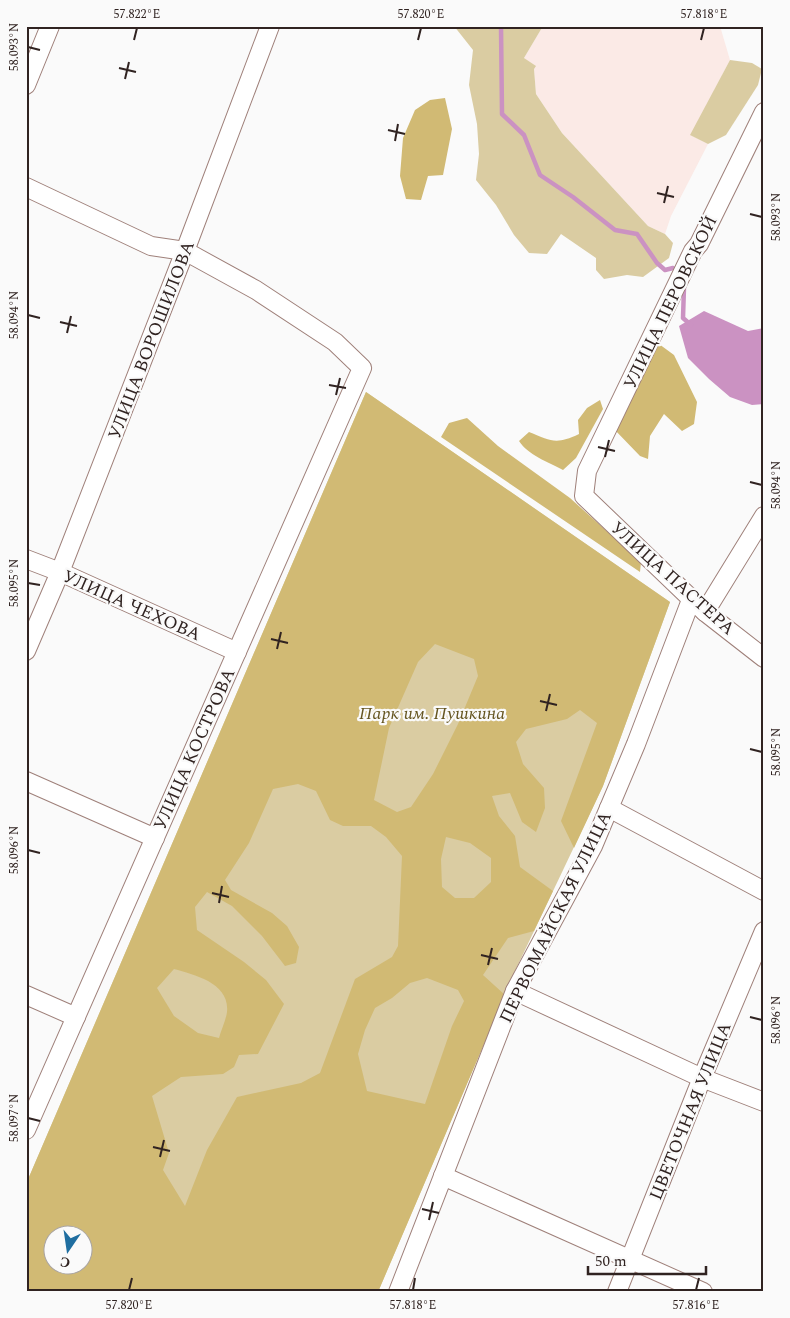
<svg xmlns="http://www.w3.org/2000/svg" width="790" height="1318" font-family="Spectral,serif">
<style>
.built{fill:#fbeae6}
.green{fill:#dacca2;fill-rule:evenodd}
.forest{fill:#d1ba74;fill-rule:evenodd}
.water{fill:#cb92c2}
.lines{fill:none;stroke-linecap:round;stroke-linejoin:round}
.stream{stroke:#cb92c2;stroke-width:4.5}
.street-casing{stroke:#9f807a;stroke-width:20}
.street{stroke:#fff;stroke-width:18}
.ticks{fill:none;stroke:#302321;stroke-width:2}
.labels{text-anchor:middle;stroke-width:4.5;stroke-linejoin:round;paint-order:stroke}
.street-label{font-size:18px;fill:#302321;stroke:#fafafa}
.park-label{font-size:18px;font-style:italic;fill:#655520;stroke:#fafafa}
.neatline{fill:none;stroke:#302321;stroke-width:2}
.ticks-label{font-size:12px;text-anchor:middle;fill:#302321}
</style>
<rect width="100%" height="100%" fill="#fafafa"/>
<polygon class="built" points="543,26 720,26 730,60 691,135 708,144 671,216 665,234 648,226 562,133 536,94 534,69 524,58"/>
<g class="green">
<polygon points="454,26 543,26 524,58 536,66 534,69 536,94 562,133 648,226 665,234 673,243 669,258 643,277 627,275 604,279 596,270 596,258 561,234 547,254 529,253 514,235 496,205 476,180 479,154 477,124 469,85 473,50"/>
<polygon points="730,60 752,63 762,69 758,85 726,135 708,144 690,135"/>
<path d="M 366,392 L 670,602 L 603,786 L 515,971 L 378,1292 L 26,1292 L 26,1184 ZM 52,1236 L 82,1236 L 82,1266 L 52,1266 Z"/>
</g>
<g class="forest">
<polygon points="445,98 452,129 443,175 428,176 421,200 406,199 400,176 403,138 415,110 430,100"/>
<polygon points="659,344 674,355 697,402 694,424 682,431 664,414 650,436 648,459 640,456 613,428"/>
<path d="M 366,392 L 670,602 L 603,786 L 574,848 L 561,821 L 597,723 L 580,710 L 567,719 L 526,729 L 516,742 L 523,764 L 544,788 L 545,808 L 536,832 L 522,822 L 510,793 L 492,796 L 499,816 L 515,836 L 520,867 L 553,891 L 534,931 L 508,938 L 483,975 L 505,995 L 378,1292 L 26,1292 L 26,1184 ZM 435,644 L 474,659 L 478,676 L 458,724 L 433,774 L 411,807 L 397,812 L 374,800 L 389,728 L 418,662 ZM 298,784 L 316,791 L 330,820 L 343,826 L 371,826 L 386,837 L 402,856 L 398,946 L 392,957 L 355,979 L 320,1073 L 301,1083 L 237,1097 L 207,1150 L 185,1206 L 163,1170 L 169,1153 L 152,1096 L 181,1077 L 223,1074 L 234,1067 L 239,1055 L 258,1054 L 284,1004 L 266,980 L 244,962 L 197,930 L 195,907 L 207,892 L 232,906 L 262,936 L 285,966 L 296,963 L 299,947 L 287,926 L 272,913 L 231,890 L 225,880 L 249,843 L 273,789 ZM 446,837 L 470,843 L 491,858 L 491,882 L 474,898 L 455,898 L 442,887 L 441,859 ZM 174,969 C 195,975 230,983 227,1012 C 226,1020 221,1030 219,1038 L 198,1033 L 174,1016 L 157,988 ZM 427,978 L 458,990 L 464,1001 L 452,1026 L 425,1104 L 367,1091 L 358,1054 L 365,1030 L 375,1008 L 392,998 L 410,983 ZM 52,1236 L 82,1236 L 82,1266 L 52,1266 Z"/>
<path d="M 600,400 L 603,409 L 576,458 L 563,470 C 548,462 528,455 519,441 L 529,432 C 551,441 556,445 579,434 L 578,420 L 587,408 Z"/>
<polygon points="467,418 498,446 570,498 641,562 640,572 441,437 449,423"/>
</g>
<polygon class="water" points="704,311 748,331 764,328 764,404 752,405 730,397 709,379 688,358 679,326"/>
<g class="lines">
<g class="stream">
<polyline points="501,26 502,114 524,135 540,175 573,197 615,230 637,234 657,263 665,270 673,268"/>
<polyline points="684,287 683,318 691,325"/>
</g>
<g class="street-casing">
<g id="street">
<polyline points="26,85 50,26"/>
<polyline points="764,112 699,244 693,251 587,471 584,496 705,612 764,658"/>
<polyline points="26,187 151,246 185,251 256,290 335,342 362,368 26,1130"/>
<polyline points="26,559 60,572 237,652"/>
<polyline points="705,612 764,516"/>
<polyline points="26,651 60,572 185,251 270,26"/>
<polyline points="26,781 155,838"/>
<polyline points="609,808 764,891"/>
<polyline points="515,991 702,1078 764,1102"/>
<polyline points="26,995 76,1017"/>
<polyline points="443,1176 703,1292"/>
<polyline points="398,1292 515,991 593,846 636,744 691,600"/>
<polyline points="617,1292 702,1078 764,931"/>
</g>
</g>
<use href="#street" class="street"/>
</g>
<path class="ticks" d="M 134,40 L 137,28M 418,40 L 421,28M 701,40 L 704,28M 28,47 L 40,50M 119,68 L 136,72M 125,79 L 129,62M 388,130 L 405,134M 395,141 L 398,124M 657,193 L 674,197M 664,203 L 668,186M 750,214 L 762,217M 28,315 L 40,318M 60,322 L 77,326M 67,333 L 71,316M 329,385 L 346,388M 336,395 L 340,378M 598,447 L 615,451M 605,457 L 609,440M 750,482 L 762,485M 28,583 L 40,585M 271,639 L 288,643M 277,649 L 281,632M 540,701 L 557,705M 546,711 L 550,694M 750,749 L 762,752M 28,850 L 40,853M 212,893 L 229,897M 219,903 L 222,886M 481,955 L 498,959M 488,965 L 492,948M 750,1017 L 762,1020M 28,1118 L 40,1121M 153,1147 L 170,1151M 160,1157 L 164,1140M 422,1209 L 439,1213M 429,1220 L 433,1202M 129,1290 L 132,1278M 413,1290 L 415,1278M 696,1290 L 699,1278"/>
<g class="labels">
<g class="street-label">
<text transform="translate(670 302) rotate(-64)" y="6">УЛИЦА ПЕРОВСКОЙ</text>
<text transform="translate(151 340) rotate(-69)" y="6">УЛИЦА ВОРОШИЛОВА</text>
<text transform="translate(673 578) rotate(42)" y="6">УЛИЦА ПАСТЕРА</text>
<text transform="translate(132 605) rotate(24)" y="6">УЛИЦА ЧЕХОВА</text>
<text transform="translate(194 749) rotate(-66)" y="6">УЛИЦА КОСТРОВА</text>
<text transform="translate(555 917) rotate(-64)" y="6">ПЕРВОМАЙСКАЯ УЛИЦА</text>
<text transform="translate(690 1111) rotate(-68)" y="6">ЦВЕТОЧНАЯ УЛИЦА</text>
</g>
<g class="park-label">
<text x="432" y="719">Парк им. Пушкина</text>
</g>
</g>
<rect width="790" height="1318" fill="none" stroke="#fafafa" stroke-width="55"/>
<g transform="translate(68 1250) rotate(193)"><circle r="24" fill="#fafafa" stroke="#a9a4a3"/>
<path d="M0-4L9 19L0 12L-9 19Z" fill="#1f6ea0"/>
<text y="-8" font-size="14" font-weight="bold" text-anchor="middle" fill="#302321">С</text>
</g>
<path d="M588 1266v8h118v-8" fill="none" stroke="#302321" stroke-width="2.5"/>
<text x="595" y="1266" font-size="15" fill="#302321" stroke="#fafafa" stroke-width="4" paint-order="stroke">50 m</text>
<rect x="28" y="28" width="734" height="1262" class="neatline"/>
<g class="ticks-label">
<text x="137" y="18">57.822°E</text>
<text x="421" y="18">57.820°E</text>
<text x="704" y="18">57.818°E</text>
<text transform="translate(14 47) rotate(-90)" y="4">58.093°N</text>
<text transform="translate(776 217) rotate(-90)" y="4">58.093°N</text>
<text transform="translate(14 315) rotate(-90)" y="4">58.094°N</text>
<text transform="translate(776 485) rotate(-90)" y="4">58.094°N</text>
<text transform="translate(14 583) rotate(-90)" y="4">58.095°N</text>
<text transform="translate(776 752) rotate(-90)" y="4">58.095°N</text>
<text transform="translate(14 850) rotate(-90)" y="4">58.096°N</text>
<text transform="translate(776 1020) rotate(-90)" y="4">58.096°N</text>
<text transform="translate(14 1118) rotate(-90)" y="4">58.097°N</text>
<text x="129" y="1309">57.820°E</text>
<text x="413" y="1309">57.818°E</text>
<text x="696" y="1309">57.816°E</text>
</g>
</svg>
